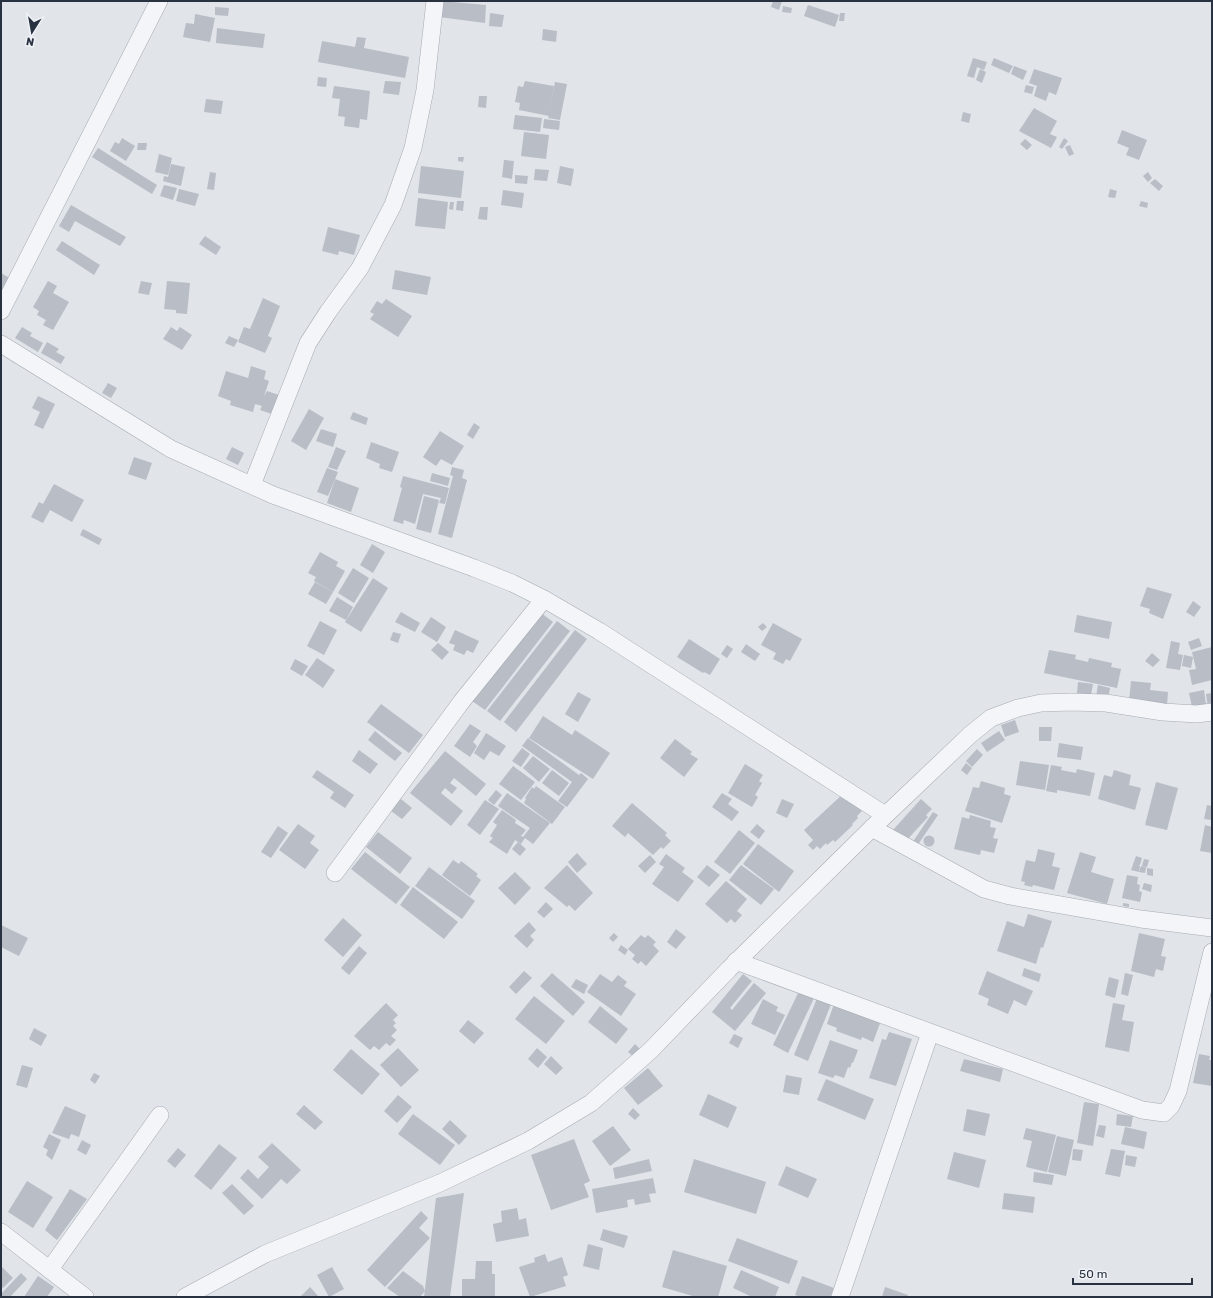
<svg xmlns="http://www.w3.org/2000/svg" width="1213" height="1298" font-family="Rubik,sans-serif">
<style>
.building{fill:#b8bdc6}
.lines{fill:none;stroke-linecap:round;stroke-linejoin:round}
.minor-casing{stroke:#a6abb3;stroke-width:18}
.minor{stroke:#f3f5f8;stroke-width:17}
</style>
<rect width="100%" height="100%" fill="#e1e4e9"/>
<g class="building">
<polygon points="441,1 486,5 485,23 439,17"/>
<polygon points="773,1 782,1 779,10 771,7"/>
<polygon points="808,5 839,15 835,27 804,16"/>
<polygon points="783,6 792,8 791,13 782,12"/>
<polygon points="215,7 229,8 228,16 215,15"/>
<polygon points="490,13 504,15 502,27 489,26"/>
<polygon points="840,13 845,13 844,21 839,21"/>
<polygon points="195,14 215,18 210,42 183,37 186,23 194,24"/>
<polygon points="217,28 265,34 263,48 216,43"/>
<polygon points="543,29 557,31 556,42 542,40"/>
<polygon points="357,37 366,38 364,48 409,57 405,78 318,62 322,41 355,47"/>
<polygon points="973,58 987,62 984,70 977,67 974,78 967,76"/>
<polygon points="994,58 1013,66 1009,73 991,65"/>
<polygon points="1014,66 1027,71 1023,80 1011,74"/>
<polygon points="980,69 986,72 982,83 976,80"/>
<polygon points="1034,69 1062,78 1056,95 1049,92 1046,101 1034,96 1037,86 1029,83"/>
<polygon points="318,77 327,78 326,87 317,86"/>
<polygon points="385,81 401,82 399,95 383,93"/>
<polygon points="525,81 554,86 549,113 555,82 567,84 560,120 548,118 549,116 519,110 520,103 515,102 518,86 523,87"/>
<polygon points="1026,85 1034,87 1032,94 1024,92"/>
<polygon points="334,86 370,91 367,120 360,119 359,128 344,126 345,117 338,116 340,99 332,98"/>
<polygon points="479,96 487,96 486,108 478,107"/>
<polygon points="206,99 223,101 221,114 204,112"/>
<polygon points="1034,108 1057,121 1050,134 1057,137 1051,148 1019,131"/>
<polygon points="963,112 971,114 969,123 961,121"/>
<polygon points="515,115 542,118 540,132 513,129"/>
<polygon points="544,119 560,121 559,130 543,128"/>
<polygon points="1122,130 1147,140 1139,160 1126,155 1129,148 1117,143"/>
<polygon points="524,132 549,135 546,159 521,156"/>
<polygon points="122,138 135,146 126,161 110,151 115,142 119,144"/>
<polygon points="1064,138 1068,141 1062,149 1059,147"/>
<polygon points="1025,139 1032,145 1027,150 1020,144"/>
<polygon points="138,143 147,143 146,150 137,150"/>
<polygon points="1070,145 1074,154 1069,156 1065,147"/>
<polygon points="98,148 157,185 152,194 92,157"/>
<polygon points="159,154 172,158 168,175 155,172"/>
<polygon points="458,157 464,157 463,162 458,161"/>
<polygon points="504,160 514,161 512,179 502,177"/>
<polygon points="171,164 185,167 181,186 163,181 164,176 168,177"/>
<polygon points="421,166 464,171 461,198 418,193"/>
<polygon points="560,166 574,169 571,186 557,183"/>
<polygon points="535,169 549,170 547,181 534,180"/>
<polygon points="210,172 216,173 214,190 207,189"/>
<polygon points="1148,172 1152,178 1148,182 1143,176"/>
<polygon points="515,175 528,176 527,184 515,183"/>
<polygon points="1155,179 1163,186 1159,191 1150,183"/>
<polygon points="164,185 177,188 173,200 160,196"/>
<polygon points="179,189 199,194 195,206 176,201"/>
<polygon points="1110,189 1117,191 1115,198 1108,197"/>
<polygon points="503,190 524,193 522,208 501,205"/>
<polygon points="418,198 448,202 445,229 415,226"/>
<polygon points="457,201 464,201 463,211 456,210"/>
<polygon points="1141,201 1148,203 1147,208 1139,206"/>
<polygon points="450,202 454,202 453,210 449,209"/>
<polygon points="71,205 126,237 120,246 75,221 69,232 59,226"/>
<polygon points="480,207 488,207 487,220 478,219"/>
<polygon points="328,227 360,235 354,255 339,251 338,255 322,251"/>
<polygon points="205,236 221,247 216,255 199,244"/>
<polygon points="62,241 100,265 94,275 56,250"/>
<polygon points="395,270 431,277 427,295 392,289"/>
<polygon points="1,273 11,279 4,291 1,290"/>
<polygon points="48,281 57,286 53,293 69,302 53,330 43,325 46,320 37,315 39,311 33,307"/>
<polygon points="141,281 152,283 149,295 138,293"/>
<polygon points="167,281 190,283 187,314 176,313 176,310 164,309"/>
<polygon points="263,298 280,306 268,336 272,338 265,353 238,342 244,327 250,329"/>
<polygon points="386,299 412,316 398,337 370,319 374,314 370,312 377,301 382,304"/>
<polygon points="22,327 32,333 30,336 43,343 38,352 15,338"/>
<polygon points="171,327 177,331 180,327 192,335 182,350 163,339"/>
<polygon points="229,336 238,340 234,347 225,343"/>
<polygon points="47,342 59,349 56,352 65,357 61,364 41,353"/>
<polygon points="251,366 266,371 264,379 269,381 264,396 267,391 279,395 272,414 260,410 262,406 255,404 253,412 230,405 231,401 218,396 226,371 248,378"/>
<polygon points="108,383 117,388 111,398 102,393"/>
<polygon points="38,396 55,404 43,429 34,425 40,412 32,408"/>
<polygon points="309,409 324,418 306,450 291,441"/>
<polygon points="353,412 368,418 366,425 350,419"/>
<polygon points="474,423 480,427 473,439 467,435"/>
<polygon points="321,429 337,434 333,447 316,441"/>
<polygon points="440,431 464,446 452,465 441,459 436,466 423,457"/>
<polygon points="371,442 399,452 392,472 379,468 380,464 366,458"/>
<polygon points="232,447 244,453 238,465 226,459"/>
<polygon points="336,447 346,451 337,470 328,467"/>
<polygon points="134,457 152,463 146,480 128,474"/>
<polygon points="452,467 464,470 462,478 467,480 452,538 438,534 453,476 450,475"/>
<polygon points="327,468 338,472 328,496 317,492"/>
<polygon points="432,473 450,478 448,486 430,481"/>
<polygon points="403,476 449,488 445,504 439,503 441,498 423,494 415,524 404,520 403,524 393,521 402,488 400,487"/>
<polygon points="335,479 359,488 351,512 327,503"/>
<polygon points="54,484 84,500 72,522 50,510 43,523 31,517 39,502 43,504"/>
<polygon points="424,496 439,500 431,533 416,529"/>
<polygon points="83,529 102,539 99,545 80,535"/>
<polygon points="372,544 385,552 373,573 360,565"/>
<polygon points="320,552 338,562 336,566 345,571 333,592 314,581 316,577 308,573"/>
<polygon points="353,568 369,578 354,603 338,593"/>
<polygon points="373,578 388,588 361,632 345,622"/>
<polygon points="315,582 333,592 326,604 308,594"/>
<polygon points="1147,587 1172,594 1163,619 1149,613 1150,609 1140,606"/>
<polygon points="337,597 353,607 346,620 329,611"/>
<polygon points="1193,601 1201,607 1194,617 1186,612"/>
<polygon points="401,612 420,623 415,632 395,622"/>
<polygon points="540,612 553,622 485,710 472,701"/>
<polygon points="1077,615 1112,622 1109,639 1074,632"/>
<polygon points="431,617 446,627 437,642 421,632"/>
<polygon points="320,621 337,630 324,655 307,646"/>
<polygon points="557,621 570,631 500,721 487,711"/>
<polygon points="763,623 767,627 762,631 758,627"/>
<polygon points="773,623 802,639 790,661 786,659 783,664 773,659 776,653 761,645"/>
<polygon points="455,630 479,641 473,653 467,650 464,655 453,650 455,645 449,643"/>
<polygon points="575,630 587,639 516,732 504,722"/>
<polygon points="393,632 401,634 398,643 390,640"/>
<polygon points="1199,638 1202,646 1191,650 1188,642"/>
<polygon points="689,639 720,659 710,675 704,672 703,673 677,657"/>
<polygon points="1171,641 1180,643 1178,654 1183,655 1180,670 1166,668"/>
<polygon points="438,643 449,652 442,660 431,650"/>
<polygon points="746,644 760,654 755,661 741,652"/>
<polygon points="727,645 733,649 727,658 721,654"/>
<polygon points="1212,647 1212,680 1192,685 1189,670 1196,669 1192,652"/>
<polygon points="1049,650 1076,655 1075,659 1088,662 1089,658 1112,663 1111,667 1121,669 1117,688 1044,673"/>
<polygon points="1152,653 1160,660 1153,667 1145,661"/>
<polygon points="1184,655 1193,657 1191,668 1182,666"/>
<polygon points="317,658 335,670 323,688 305,675"/>
<polygon points="295,659 308,666 302,676 290,669"/>
<polygon points="1131,681 1151,683 1150,690 1168,692 1167,705 1129,701"/>
<polygon points="1078,682 1093,684 1091,695 1077,693"/>
<polygon points="1098,685 1110,688 1108,699 1096,696"/>
<polygon points="1204,690 1206,705 1192,707 1189,693"/>
<polygon points="578,692 591,699 578,722 565,714"/>
<polygon points="1212,693 1212,707 1208,707 1206,694"/>
<polygon points="381,704 423,735 409,753 367,722"/>
<polygon points="543,716 572,735 575,730 610,753 593,779 529,738"/>
<polygon points="1015,720 1019,732 1005,737 1001,725"/>
<polygon points="470,724 481,731 473,742 477,746 470,757 454,746"/>
<polygon points="1039,727 1052,727 1051,741 1039,741"/>
<polygon points="375,731 402,753 395,761 368,740"/>
<polygon points="999,731 1005,740 987,752 981,743"/>
<polygon points="486,733 506,746 499,756 490,751 484,760 474,753"/>
<polygon points="528,738 579,775 581,773 588,779 567,807 558,801 572,782 522,746"/>
<polygon points="675,739 692,752 690,754 698,759 684,777 660,758"/>
<polygon points="1059,743 1083,747 1081,760 1057,757"/>
<polygon points="522,748 530,754 521,767 512,761"/>
<polygon points="977,749 983,755 972,767 966,761"/>
<polygon points="359,750 378,764 370,774 352,761"/>
<polygon points="445,751 486,784 476,796 454,778 450,783 457,788 452,794 445,788 441,793 463,811 451,826 410,793"/>
<polygon points="533,756 550,769 539,782 523,768"/>
<polygon points="1020,761 1049,765 1045,790 1016,785"/>
<polygon points="966,763 972,768 967,775 961,770"/>
<polygon points="745,764 763,775 759,781 762,783 755,795 758,797 752,807 728,793"/>
<polygon points="1051,765 1062,767 1061,770 1076,773 1077,769 1095,773 1090,796 1057,790 1057,793 1046,791"/>
<polygon points="513,766 535,782 521,800 499,784"/>
<polygon points="317,770 354,795 345,808 330,798 334,792 312,777"/>
<polygon points="552,770 569,783 559,796 542,783"/>
<polygon points="1114,770 1131,775 1129,785 1141,788 1135,810 1098,799 1104,775 1112,777"/>
<polygon points="981,781 1005,788 1004,794 1011,796 1002,823 965,811 973,787 979,788"/>
<polygon points="1156,782 1178,788 1167,830 1145,825"/>
<polygon points="536,786 565,807 552,824 524,803 526,799 525,798 532,787 534,789"/>
<polygon points="496,790 502,795 494,805 488,800"/>
<polygon points="507,793 550,823 533,844 525,838 521,844 515,840 507,854 489,842 493,838 490,836 497,825 493,822 502,810 516,820 515,823 526,830 521,836 523,837 530,828 498,806"/>
<polygon points="722,793 732,799 728,804 739,812 732,821 712,807"/>
<polygon points="844,793 862,811 857,816 858,818 852,824 853,825 835,842 833,840 827,845 826,843 820,849 817,846 813,850 808,845 813,840 804,830"/>
<polygon points="401,799 412,808 402,819 391,811"/>
<polygon points="782,799 794,804 787,818 776,813"/>
<polygon points="921,799 932,809 926,815 928,817 905,842 892,831"/>
<polygon points="485,800 499,809 480,835 467,825"/>
<polygon points="632,803 667,833 665,835 671,841 663,849 661,847 653,855 628,833 625,837 612,826"/>
<polygon points="1207,805 1212,806 1212,820 1204,819"/>
<polygon points="933,812 938,815 917,846 912,843"/>
<polygon points="970,815 991,821 990,827 996,828 993,838 998,839 994,853 981,850 980,855 954,849 962,817 969,819"/>
<polygon points="298,824 315,836 310,843 319,850 305,869 279,850"/>
<polygon points="757,824 765,831 759,839 750,832"/>
<polygon points="1205,825 1212,827 1212,853 1200,851"/>
<polygon points="278,826 288,833 271,858 261,852"/>
<polygon points="739,830 755,843 730,874 714,862"/>
<polygon points="378,832 412,858 400,874 366,847"/>
<circle cx="929" cy="841" r="5.5"/>
<polygon points="518,842 526,849 520,856 512,849"/>
<polygon points="758,844 794,871 779,892 743,864"/>
<polygon points="1038,849 1055,853 1052,866 1060,868 1054,890 1033,885 1032,887 1024,885 1025,882 1021,881 1026,860 1035,862"/>
<polygon points="365,852 410,887 396,904 351,869"/>
<polygon points="1080,852 1096,857 1091,872 1114,879 1107,904 1067,893"/>
<polygon points="577,853 587,864 577,873 568,862"/>
<polygon points="666,854 685,868 682,872 694,881 678,902 652,884 664,867 659,864"/>
<polygon points="650,855 656,862 645,873 638,866"/>
<polygon points="1136,856 1142,858 1140,865 1138,865 1140,866 1139,872 1131,870"/>
<polygon points="1144,859 1149,860 1147,867 1142,866"/>
<polygon points="453,860 459,864 461,861 478,874 476,876 481,880 470,896 442,875"/>
<polygon points="567,865 593,893 575,911 569,905 567,907 544,888"/>
<polygon points="707,865 720,875 709,887 697,877"/>
<polygon points="741,865 774,889 761,905 729,880"/>
<polygon points="1141,866 1146,867 1145,873 1139,872"/>
<polygon points="429,867 475,901 462,919 415,886"/>
<polygon points="1147,868 1153,869 1153,876 1147,875"/>
<polygon points="515,872 531,888 515,905 498,888"/>
<polygon points="1127,875 1138,877 1137,884 1140,885 1139,891 1142,892 1140,902 1122,898"/>
<polygon points="726,881 747,899 737,911 742,915 735,923 731,919 727,923 705,904"/>
<polygon points="1144,883 1152,885 1151,892 1142,889"/>
<polygon points="413,887 458,922 444,939 400,905"/>
<polygon points="546,902 553,909 544,918 537,912"/>
<polygon points="1123,903 1129,904 1129,907 1123,906"/>
<polygon points="1028,914 1052,921 1043,948 1041,947 1036,964 997,951 1007,921 1024,927"/>
<polygon points="343,918 362,935 343,957 324,940"/>
<polygon points="529,922 536,930 530,936 534,940 527,948 514,936"/>
<polygon points="1,925 28,938 19,956 1,947"/>
<polygon points="676,929 686,937 676,949 667,942"/>
<polygon points="614,933 618,937 613,942 609,938"/>
<polygon points="1139,933 1165,939 1161,956 1166,957 1163,971 1156,969 1154,977 1131,971"/>
<polygon points="641,935 645,938 648,935 656,942 653,945 659,951 646,966 641,961 638,964 632,959 635,955 628,949"/>
<polygon points="621,945 628,950 625,955 618,950"/>
<polygon points="359,946 367,953 349,975 341,968"/>
<polygon points="1024,968 1041,974 1039,982 1022,976"/>
<polygon points="524,971 532,978 516,994 509,987"/>
<polygon points="987,971 1033,991 1026,1006 1014,1000 1008,1014 987,1005 989,999 978,994"/>
<polygon points="552,973 585,1002 573,1016 540,986"/>
<polygon points="1125,973 1133,975 1128,996 1121,994"/>
<polygon points="600,974 612,982 618,975 627,982 624,986 636,994 621,1016 587,992"/>
<polygon points="743,974 752,981 730,1008 732,1010 754,983 766,993 735,1031 712,1012"/>
<polygon points="1109,977 1119,980 1115,998 1105,995"/>
<polygon points="576,979 588,985 584,994 571,987"/>
<polygon points="801,987 816,994 788,1053 773,1045"/>
<polygon points="534,996 565,1021 546,1044 515,1019"/>
<polygon points="818,996 832,1002 808,1061 794,1055"/>
<polygon points="763,999 778,1007 776,1011 785,1015 775,1035 751,1024"/>
<polygon points="835,1001 882,1018 873,1042 862,1037 861,1040 836,1031 837,1028 827,1024"/>
<polygon points="386,1003 398,1015 393,1020 396,1023 393,1026 397,1030 391,1036 396,1040 390,1046 386,1043 379,1050 374,1046 370,1050 354,1036"/>
<polygon points="1113,1003 1125,1005 1122,1020 1134,1022 1129,1052 1105,1047"/>
<polygon points="600,1006 628,1029 616,1044 588,1022"/>
<polygon points="468,1020 484,1033 474,1044 459,1031"/>
<polygon points="34,1028 47,1035 41,1046 29,1039"/>
<polygon points="889,1032 912,1039 896,1086 869,1078 882,1039 886,1040"/>
<polygon points="734,1034 743,1038 738,1048 729,1043"/>
<polygon points="830,1040 858,1050 853,1063 852,1062 850,1068 848,1067 844,1078 835,1075 833,1078 818,1073"/>
<polygon points="635,1044 640,1049 633,1056 628,1052"/>
<polygon points="398,1048 419,1070 401,1087 380,1065"/>
<polygon points="537,1048 547,1057 538,1068 528,1059"/>
<polygon points="351,1049 380,1074 362,1095 333,1070"/>
<polygon points="1199,1054 1210,1056 1209,1060 1212,1060 1212,1086 1193,1083"/>
<polygon points="551,1056 563,1068 556,1075 544,1064"/>
<polygon points="964,1059 1003,1069 1000,1082 960,1071"/>
<polygon points="22,1065 33,1068 27,1088 16,1085"/>
<polygon points="648,1068 663,1086 638,1105 624,1088"/>
<polygon points="94,1073 100,1076 95,1084 90,1080"/>
<polygon points="786,1075 802,1078 799,1095 783,1092"/>
<polygon points="826,1079 874,1099 865,1120 817,1100"/>
<polygon points="708,1094 737,1107 728,1128 699,1115"/>
<polygon points="398,1095 412,1107 397,1123 384,1111"/>
<polygon points="1084,1102 1099,1104 1093,1146 1077,1143"/>
<polygon points="304,1105 323,1122 315,1130 296,1114"/>
<polygon points="65,1106 86,1115 79,1137 71,1134 69,1139 52,1133"/>
<polygon points="633,1108 640,1115 635,1120 628,1114"/>
<polygon points="967,1109 990,1114 985,1136 963,1131"/>
<polygon points="413,1114 455,1145 440,1165 398,1134"/>
<polygon points="1117,1114 1133,1116 1131,1127 1116,1125"/>
<polygon points="450,1120 467,1136 459,1145 442,1129"/>
<polygon points="1099,1125 1106,1126 1104,1138 1096,1136"/>
<polygon points="613,1126 631,1150 610,1166 592,1141"/>
<polygon points="1125,1127 1147,1132 1144,1149 1121,1144"/>
<polygon points="1026,1128 1056,1135 1047,1172 1026,1167 1032,1141 1023,1139"/>
<polygon points="49,1134 61,1140 52,1160 46,1155 48,1150 43,1147"/>
<polygon points="1057,1136 1074,1140 1066,1176 1048,1172"/>
<polygon points="574,1139 590,1181 584,1184 589,1197 551,1210 531,1155"/>
<polygon points="82,1140 91,1145 86,1155 77,1150"/>
<polygon points="272,1143 301,1170 287,1184 281,1179 262,1199 240,1178 248,1169 258,1179 269,1167 258,1157"/>
<polygon points="219,1144 237,1158 211,1190 194,1176"/>
<polygon points="178,1148 186,1155 175,1168 167,1161"/>
<polygon points="1073,1149 1083,1150 1081,1161 1072,1160"/>
<polygon points="1111,1149 1125,1151 1120,1177 1105,1174"/>
<polygon points="954,1152 986,1160 979,1188 947,1179"/>
<polygon points="1126,1155 1137,1157 1135,1167 1125,1165"/>
<polygon points="649,1159 652,1171 615,1179 613,1168"/>
<polygon points="694,1159 766,1182 756,1214 684,1192"/>
<polygon points="786,1166 817,1179 808,1198 778,1185"/>
<polygon points="1034,1172 1054,1175 1052,1185 1033,1182"/>
<polygon points="653,1178 656,1193 649,1194 651,1202 635,1205 634,1199 627,1200 628,1207 596,1213 592,1189"/>
<polygon points="27,1181 53,1197 33,1228 8,1212"/>
<polygon points="232,1184 254,1206 244,1215 222,1193"/>
<polygon points="70,1189 87,1199 57,1240 45,1230"/>
<polygon points="464,1193 450,1297 424,1297 436,1198"/>
<polygon points="1004,1193 1035,1197 1033,1213 1002,1209"/>
<polygon points="517,1208 519,1220 526,1218 529,1236 496,1242 493,1224 502,1222 501,1211"/>
<polygon points="421,1211 428,1218 419,1228 430,1238 385,1287 367,1270"/>
<polygon points="603,1229 628,1236 624,1248 600,1240"/>
<polygon points="737,1238 798,1261 789,1284 728,1261"/>
<polygon points="588,1244 603,1248 599,1270 583,1266"/>
<polygon points="673,1250 727,1266 718,1297 696,1297 662,1287"/>
<polygon points="545,1254 548,1262 562,1257 568,1275 563,1277 566,1286 530,1297 519,1267 535,1262 534,1258"/>
<polygon points="476,1261 492,1261 492,1274 495,1274 495,1297 462,1297 462,1279 475,1279"/>
<polygon points="2,1267 13,1278 3,1288 1,1286"/>
<polygon points="332,1267 344,1289 329,1297 317,1275"/>
<polygon points="741,1270 779,1287 775,1297 752,1297 733,1288"/>
<polygon points="403,1271 423,1286 425,1291 420,1297 400,1297 387,1288"/>
<polygon points="21,1273 27,1279 10,1297 1,1297 1,1294"/>
<polygon points="38,1276 54,1287 47,1297 24,1297"/>
<polygon points="802,1276 834,1288 830,1297 801,1297 795,1295"/>
<polygon points="310,1287 319,1297 300,1297"/>
<polygon points="885,1287 908,1295 907,1297 882,1297"/>
</g>
<g class="lines">
<g class="minor-casing">
<g id="minor">
<polyline points="1,311 159,1"/>
<polyline points="1,344 171,449 273,495 474,568 512,583 544,599 599,631 885,815"/>
<polyline points="252,485 308,343 328,312 360,268 393,205 413,148 425,90 435,1"/>
<polyline points="872,828 984,889 1010,896 1141,919 1212,928"/>
<polyline points="335,873 462,701 544,599"/>
<polyline points="736,961 1142,1110 1164,1113 1171,1106 1178,1091 1212,952"/>
<polyline points="1,1232 85,1297"/>
<polyline points="50,1269 160,1115"/>
<polyline points="185,1297 265,1254 440,1183 528,1141 591,1103 650,1051 729,969 872,828 971,734 991,718 1018,708 1041,703 1071,702 1106,703 1163,712 1197,714 1212,712"/>
<polyline points="840,1297 930,1033"/>
</g>
</g>
<use href="#minor" class="minor"/>
</g>
<rect width="1213" height="1298" fill="none" stroke="#293240" stroke-width="4"/>
<g transform="translate(32 32) rotate(191)" stroke="#f0f3f7" stroke-width="3" paint-order="stroke">
<path d="M0-3L7 15L0 10L-7 15Z" fill="#293240"/>
<text y="-6" font-size="11" font-weight="bold" text-anchor="middle" fill="#293240">N</text>
</g>
<path d="M1073 1278v6h119v-6" fill="none" stroke="#293240" stroke-width="2"/>
<text x="1079" y="1278" font-size="12" fill="#293240" stroke="#f0f3f7" stroke-width="3" paint-order="stroke">50 m</text>
</svg>
